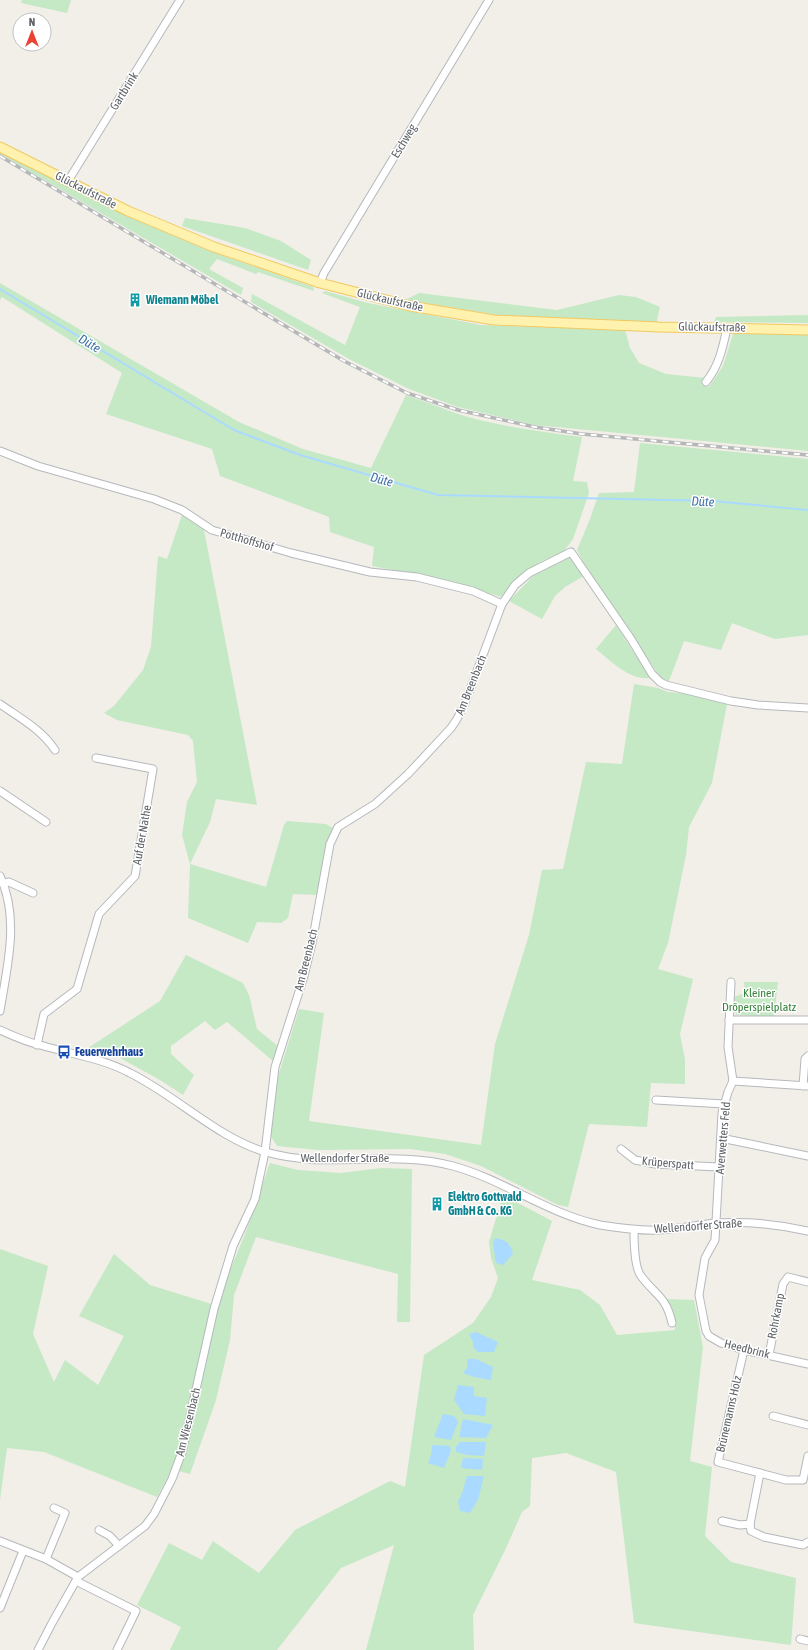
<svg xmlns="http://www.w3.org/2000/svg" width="808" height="1650" font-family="'Asap Condensed',sans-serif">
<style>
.green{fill:#c5e8c5}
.water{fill:#aadaff}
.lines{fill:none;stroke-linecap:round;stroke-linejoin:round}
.stream{stroke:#aadaff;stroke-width:2}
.minor-casing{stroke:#b5b8bc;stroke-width:9}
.major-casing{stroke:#f2c960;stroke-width:11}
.minor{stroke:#fff;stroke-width:7}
.major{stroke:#fff2af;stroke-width:9}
.rail-casing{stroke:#b6b7b8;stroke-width:3.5}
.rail{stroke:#fff;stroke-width:2;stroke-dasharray:6;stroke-linecap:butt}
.labels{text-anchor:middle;stroke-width:3;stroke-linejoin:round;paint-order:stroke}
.street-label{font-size:12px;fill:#5f6368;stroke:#fff}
.culture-label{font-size:12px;font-weight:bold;fill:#0d838f;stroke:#fff;text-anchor:start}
.park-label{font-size:12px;fill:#348238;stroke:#fff}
.transit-label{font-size:12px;font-weight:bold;fill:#164399;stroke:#fff;text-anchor:start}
.water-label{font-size:13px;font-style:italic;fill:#4174aa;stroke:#fff}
</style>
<rect width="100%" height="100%" fill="#f1efe8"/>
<g class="green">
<polygon points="22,0 71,0 67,13 21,3"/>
<polygon points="0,150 126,215 212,252 313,287 314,291 258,272 256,274 217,259 209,269 243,288 241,295 0,154"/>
<polygon points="185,218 245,228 281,241 311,260 308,270 182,226"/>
<path d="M 0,283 L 239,422 L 303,449 L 371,468 L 406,395 C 424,401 441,408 458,414 C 498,426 540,432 582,437 L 573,481 L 587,482 L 589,493 L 573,539 L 564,551 L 540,562 L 515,580 L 502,597 L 434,578 L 372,566 L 374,547 L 330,532 L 329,517 L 220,476 L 212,449 L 106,414 L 122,373 L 2,297 L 0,300 Z"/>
<polygon points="325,291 368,303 481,325 625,330 630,348 639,363 666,374 706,378 701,385 709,387 723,366 733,334 796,333 808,335 808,451 535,425 458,407 409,389 349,359 251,302 252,294 345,345 360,307 322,293"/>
<polygon points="419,293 557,310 619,295 636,297 660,307 657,320 659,327 504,316 405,300"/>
<polygon points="808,315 808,323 714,322 716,317"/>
<polygon points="640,443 808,459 808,635 775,639 732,623 721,650 684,641 669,681 661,678 589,573 577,550 590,519 599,493 634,492"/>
<polygon points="182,515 204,530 257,805 216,799 210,822 190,864 266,887 284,825 287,821 326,824 333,828 319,895 293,894 288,918 281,923 257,922 248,943 188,918 190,864 182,835 187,802 197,782 193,741 188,735 117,720 104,713 114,706 143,670 151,647 158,556 167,559"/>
<polygon points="571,555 584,576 565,587 555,596 542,619 509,601 535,574 565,560"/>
<path d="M 616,625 L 643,667 L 652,678 C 630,681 612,662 596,649 Z"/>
<polygon points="634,684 658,688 668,692 691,694 727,704 712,783 689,827 686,855 668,943 658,969 693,979 680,1034 685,1060 685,1084 651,1083 647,1127 589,1124 568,1207 558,1205 481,1166 445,1154 410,1149 318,1150 277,1146 270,1135 275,1086 299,1009 324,1013 309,1121 481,1145 495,1044 529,935 542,870 563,869 586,762 622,764"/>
<polygon points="186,955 243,983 249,995 257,1029 279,1047 273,1061 227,1022 215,1030 205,1021 171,1046 171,1054 194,1075 183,1095 160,1080 120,1058 121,1050 114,1056 88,1048 160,1001"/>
<polygon points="744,982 778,982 774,1017 737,1015 734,1012 734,997 745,993"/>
<polygon points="270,1163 298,1170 341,1173 382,1168 412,1169 410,1322 397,1322 398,1274 256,1237 234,1295 230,1340 216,1400 190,1474 172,1469 157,1497 44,1452 7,1448 0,1500 0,1249 48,1266 33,1334 54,1382 65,1360 98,1385 124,1336 79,1316 114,1254 150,1285 218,1306 228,1275 245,1234"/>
<polygon points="503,1195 552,1221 532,1280 580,1290 600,1305 617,1335 675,1330 673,1314 667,1299 694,1300 703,1347 690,1461 712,1467 705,1536 731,1562 796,1578 791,1645 634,1623 616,1472 566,1453 532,1458 530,1506 522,1512 506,1548 473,1615 474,1650 366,1650 394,1545 341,1568 277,1650 170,1650 181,1627 137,1605 169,1543 202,1560 213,1541 259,1573 295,1530 390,1481 405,1487 424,1355 473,1323 491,1297 498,1278 491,1258 489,1242"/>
</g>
<g class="water">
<path d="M 495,1238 C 507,1240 510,1243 513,1254 L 503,1265 L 496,1263 L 493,1243 Z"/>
<polygon points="476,1332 498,1342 494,1352 478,1352 473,1347 473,1342 469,1334"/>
<polygon points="467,1359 476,1359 493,1367 491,1380 474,1377 463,1373 467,1368"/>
<polygon points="458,1385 474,1387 474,1396 487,1398 485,1416 464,1414 454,1400"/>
<polygon points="443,1414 454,1416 458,1422 451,1440 434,1437"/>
<polygon points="463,1419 493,1425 486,1438 459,1437"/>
<polygon points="459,1442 486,1442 484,1456 467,1455 456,1452 456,1446 458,1445"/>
<polygon points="432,1445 450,1446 451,1451 444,1468 428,1463 431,1455"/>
<polygon points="463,1458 483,1459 482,1470 461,1468"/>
<path d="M 467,1476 L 484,1476 L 478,1500 L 470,1513 L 460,1511 L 458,1501 C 463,1494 464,1485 467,1476 Z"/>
</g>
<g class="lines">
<polyline class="stream" points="0,289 234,430 300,455 438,495 713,501 808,510"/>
<g class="minor-casing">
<g id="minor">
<polyline points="68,181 180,0"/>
<polyline points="320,283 324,273 489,0"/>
<path d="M 706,382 C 719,366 723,347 727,328"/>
<polyline points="0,451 38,466 154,499 182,510 212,530 291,553 370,572 417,577 473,591 502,604"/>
<path d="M 0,704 C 20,718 41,729 55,750"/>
<polyline points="0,791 46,822"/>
<path d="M 0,876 C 20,919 7,967 0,1011"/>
<polyline points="3,883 9,882 33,893"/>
<polyline points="731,982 728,1047 733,1081"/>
<polyline points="729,1020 808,1020"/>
<path d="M 0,1030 C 13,1036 26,1042 40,1045 C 70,1054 102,1058 130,1073 C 175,1095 219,1139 266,1152 C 327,1170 391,1149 453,1166 C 504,1180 548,1214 600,1225 C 619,1228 639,1231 659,1230 C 678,1229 696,1225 715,1223 C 746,1221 777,1224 808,1231"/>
<polyline points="37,1045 44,1014 77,989 99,914 135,876 153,769 96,758"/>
<polyline points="803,1086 805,1059 808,1056"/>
<polyline points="808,1086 733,1081 728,1092 722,1113 715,1240 705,1258 699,1295 706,1331 709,1336 721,1343 744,1350 808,1364"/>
<polyline points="656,1100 724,1104"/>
<polyline points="721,1138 808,1156"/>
<polyline points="621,1149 635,1160 655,1164 719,1167"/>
<path d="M 634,1230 C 634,1242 634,1267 641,1276 C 656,1296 666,1296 672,1323"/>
<polyline points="744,1350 718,1462 786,1480 803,1480 808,1456"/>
<polyline points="769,1355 783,1284 788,1277 808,1282"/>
<polyline points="773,1416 808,1425"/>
<polyline points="760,1473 750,1524 751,1531 764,1537 803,1545 808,1542"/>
<polyline points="722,1521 740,1525 750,1524"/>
<polyline points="99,1530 110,1536 119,1546"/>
<polyline points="0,1541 46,1559 78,1577"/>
<polyline points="46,1559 65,1513 54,1508"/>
<polyline points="76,1581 136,1611 117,1650"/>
<polyline points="0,1608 23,1551"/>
<polyline points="800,1639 808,1641"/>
<polyline points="38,1650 52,1623 78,1577 145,1526 154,1514 172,1479 182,1452 214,1309 233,1246 255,1199 265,1152 275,1067 304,976 312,943 330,844 338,827 375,804 408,774 451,728 457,719 465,703 502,604 515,585 529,573 571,552 631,639 652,674 660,682 666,685 731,701 758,705 808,708"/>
</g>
</g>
<g class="major-casing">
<polyline id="major" points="0,147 128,211 214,247 320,283 410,306 494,320 659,327 808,330"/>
</g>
<use href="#minor" class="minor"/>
<use href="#major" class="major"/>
<g class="rail-casing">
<polyline id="rail" points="0,156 344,361 407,393 458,410 535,427 582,434 808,455"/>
</g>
<use href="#rail" class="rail"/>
</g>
<defs>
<g id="building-bare" transform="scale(1.08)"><path d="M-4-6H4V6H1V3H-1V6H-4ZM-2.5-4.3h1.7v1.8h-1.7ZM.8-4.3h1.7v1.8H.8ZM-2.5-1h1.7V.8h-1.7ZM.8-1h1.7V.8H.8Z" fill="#0f9aa8" stroke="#fff" stroke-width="2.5" paint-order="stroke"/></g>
<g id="bus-bare" transform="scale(1.08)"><path d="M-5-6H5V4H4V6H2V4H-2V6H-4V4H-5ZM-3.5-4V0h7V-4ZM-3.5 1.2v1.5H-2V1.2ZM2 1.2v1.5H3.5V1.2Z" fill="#1a4fb4" stroke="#fff" stroke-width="2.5" paint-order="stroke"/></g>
</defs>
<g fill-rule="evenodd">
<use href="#building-bare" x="135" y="300"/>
<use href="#bus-bare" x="64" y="1052"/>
<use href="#building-bare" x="437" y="1204"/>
</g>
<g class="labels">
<g class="street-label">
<text transform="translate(124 91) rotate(-58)" y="4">Gartbrink</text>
<text transform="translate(404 141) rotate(-59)" y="4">Eschweg</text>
<text transform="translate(86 190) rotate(27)" y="4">Glückaufstraße</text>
<text transform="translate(390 300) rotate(13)" y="4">Glückaufstraße</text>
<text transform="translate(712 327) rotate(1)" y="4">Glückaufstraße</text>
<text transform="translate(247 540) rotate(16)" y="4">Potthoffshof</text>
<text transform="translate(471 685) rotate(-68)" y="4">Am Breenbach</text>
<text transform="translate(142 835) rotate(-80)" y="4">Auf der Nathe</text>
<text transform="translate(306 960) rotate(-76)" y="4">Am Breenbach</text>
<text transform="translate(723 1138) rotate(-85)" y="4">Averwetters Feld</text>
<text x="345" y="1162">Wellendorfer Straße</text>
<text transform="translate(668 1163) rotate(5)" y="4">Krüperspatt</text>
<text transform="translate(698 1226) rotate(-4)" y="4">Wellendorfer Straße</text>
<text transform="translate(776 1316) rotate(-79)" y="4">Rohrkamp</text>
<text transform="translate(747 1349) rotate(14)" y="4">Heedbrink</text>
<text transform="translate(729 1414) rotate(-77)" y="4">Brünemanns Holz</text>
<text transform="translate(188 1422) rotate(-76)" y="4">Am Wiesenbach</text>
</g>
<g class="culture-label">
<text x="146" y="304">Wiemann Möbel</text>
<text x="448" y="1201">Elektro Gottwald<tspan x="448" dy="14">GmbH &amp; Co. KG</tspan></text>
</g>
<g class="park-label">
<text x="759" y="997">Kleiner<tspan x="759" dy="14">Dröperspielplatz</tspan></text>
</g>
<g class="transit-label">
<text x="75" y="1056">Feuerwehrhaus</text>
</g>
<g class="water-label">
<text transform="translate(90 343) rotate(31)" y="5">Düte</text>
<text transform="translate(382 479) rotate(16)" y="5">Düte</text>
<text transform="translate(703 501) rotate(2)" y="5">Düte</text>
</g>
</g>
<g transform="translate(32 32)"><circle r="19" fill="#ffffff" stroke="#bfc1c3"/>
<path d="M0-3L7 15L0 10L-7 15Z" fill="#ea4335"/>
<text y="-6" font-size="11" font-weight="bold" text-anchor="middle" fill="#5f6368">N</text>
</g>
</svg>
